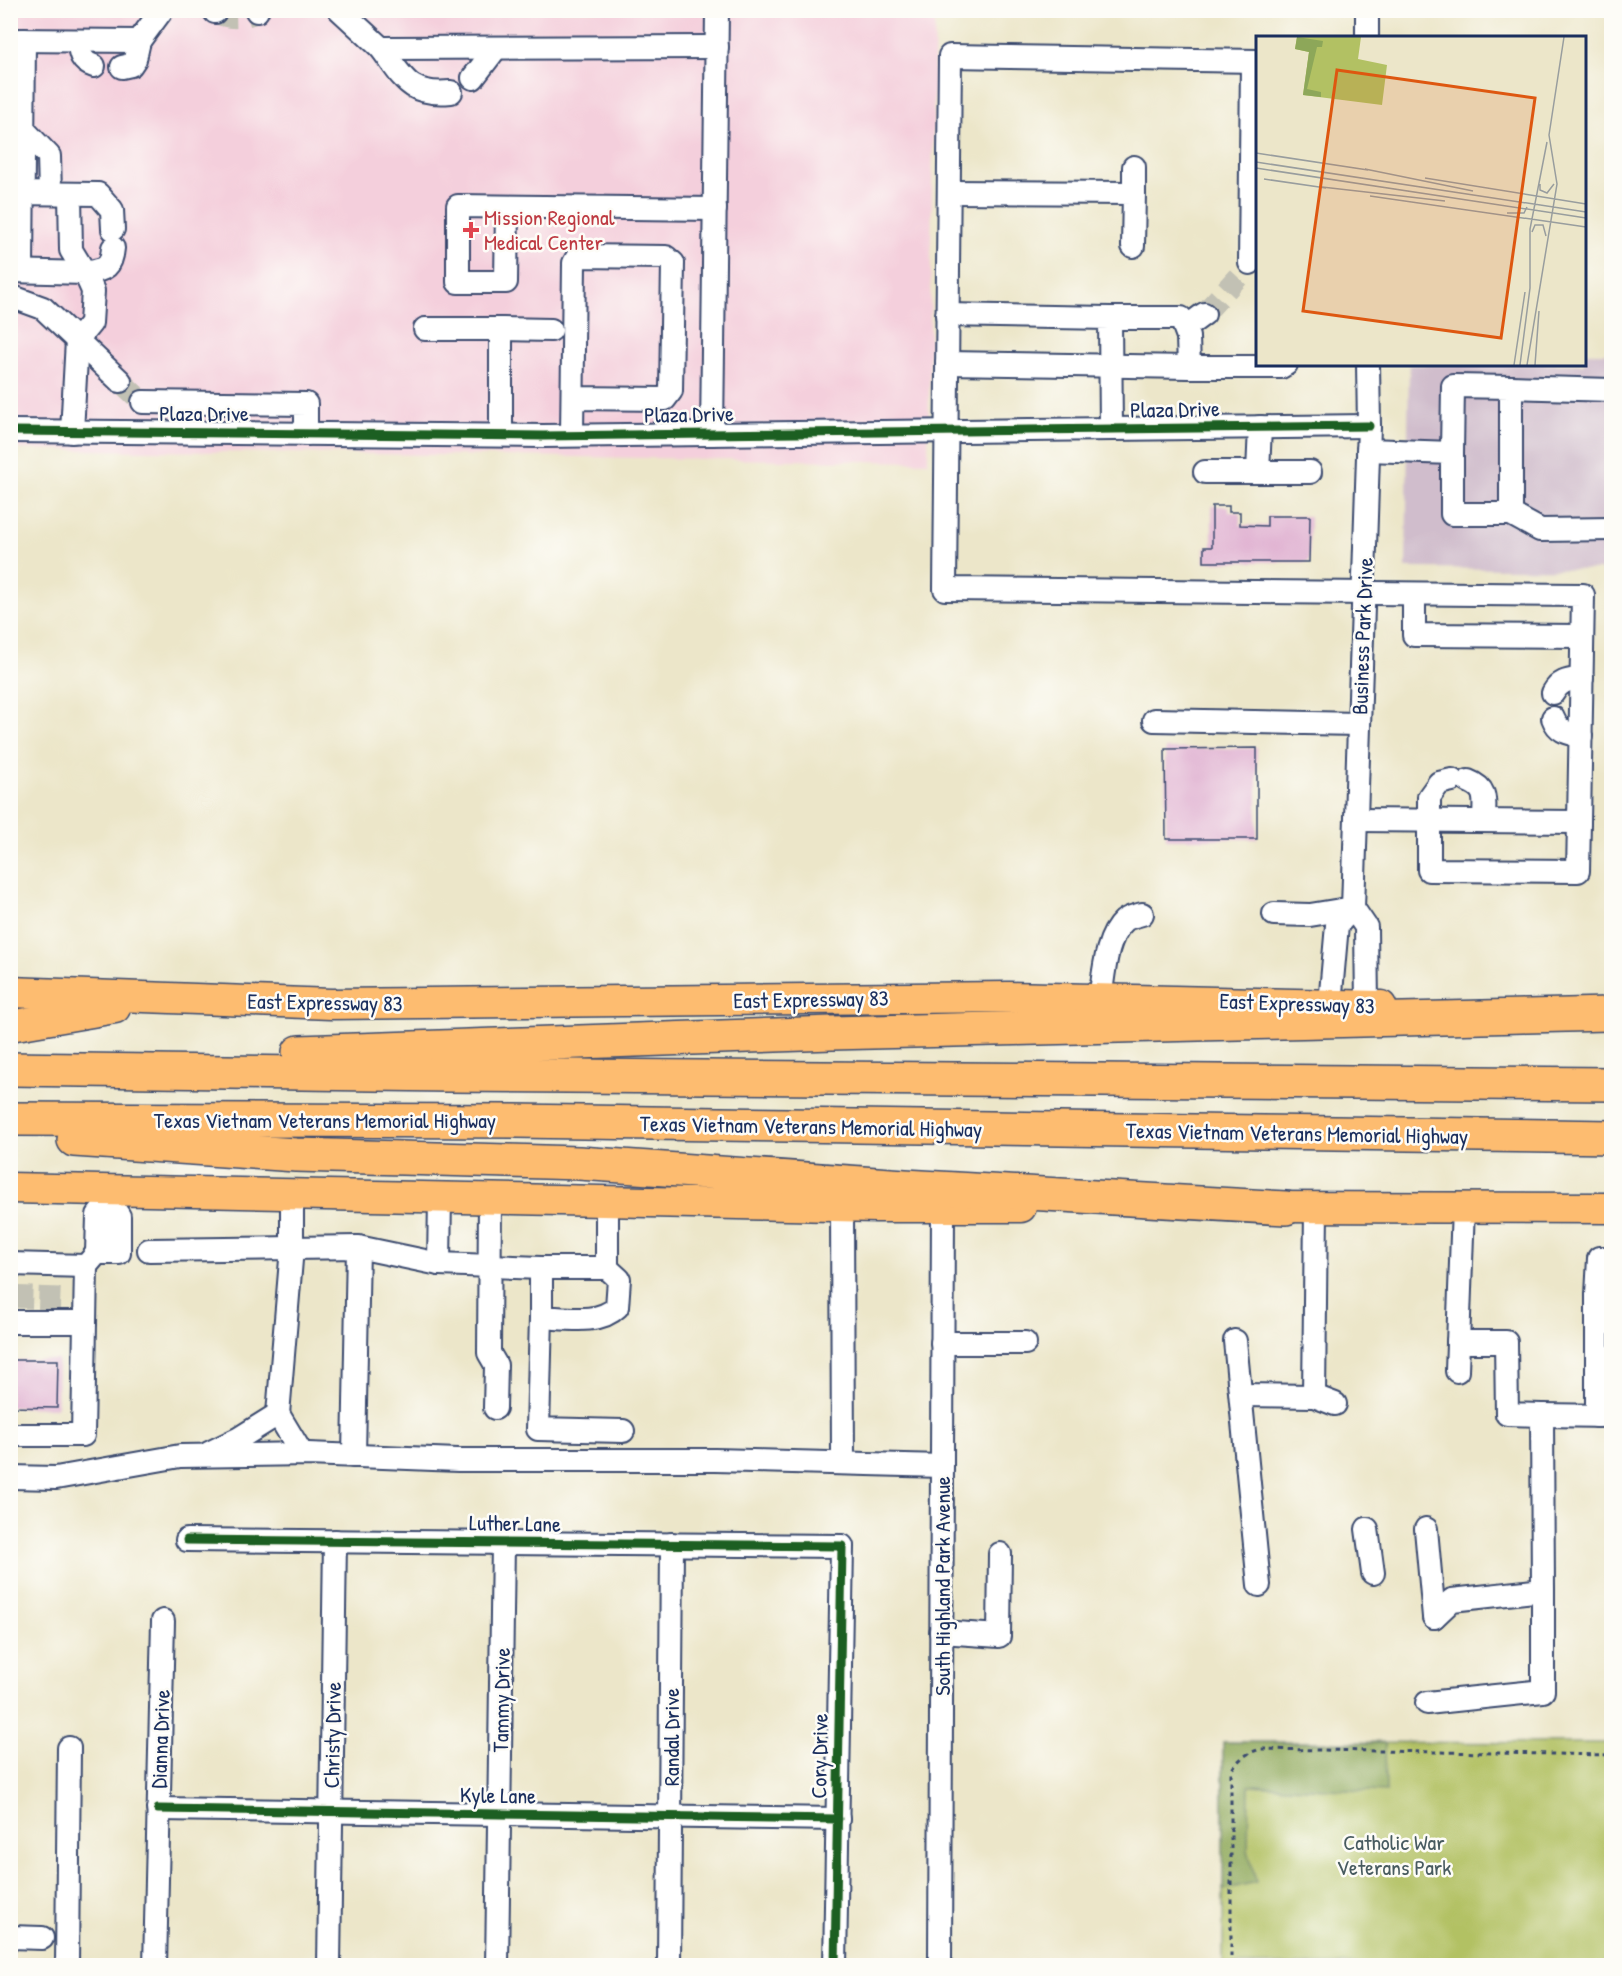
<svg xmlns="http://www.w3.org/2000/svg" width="1622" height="1976" font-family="'Patrick Hand',sans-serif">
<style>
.built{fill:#f4cfdc}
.industrial{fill:#d0bdcc}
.green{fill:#b2c163;stroke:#667860;stroke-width:1.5}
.forest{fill:#8da759;stroke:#546b5c;stroke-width:1.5}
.building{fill:#dfafd0}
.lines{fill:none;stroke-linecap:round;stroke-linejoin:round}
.minor-tunnel{stroke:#c2c1b4;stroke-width:22;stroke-dasharray:22 11;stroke-linecap:butt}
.minor-casing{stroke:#3a4a6e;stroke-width:26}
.major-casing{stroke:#3a4a6e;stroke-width:33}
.highway-casing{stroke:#3a4a6e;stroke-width:36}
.path{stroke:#3a4a6e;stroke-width:3;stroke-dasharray:4.5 4.5;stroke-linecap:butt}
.minor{stroke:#fff;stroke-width:22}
.major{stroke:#fdbc70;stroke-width:30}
.highway{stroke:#fdbc70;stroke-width:33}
.cycleway-casing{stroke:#fdfcf7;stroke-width:13}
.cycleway{stroke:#1b5e20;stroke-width:9}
.health-dot{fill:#e0444e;stroke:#fdfcf7;stroke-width:2}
.labels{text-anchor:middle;stroke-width:5;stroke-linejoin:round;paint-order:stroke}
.health-label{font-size:22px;fill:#be3a42;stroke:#fdfcf7;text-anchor:start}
.street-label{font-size:22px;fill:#1b2f5e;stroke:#fdfcf7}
.park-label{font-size:22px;fill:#485b60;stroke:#fdfcf7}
.inset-road{fill:none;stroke:#989d9e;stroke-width:1.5}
.view{fill:#de5710;fill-opacity:0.15;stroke:#de5710;stroke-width:3}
.inset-edge{fill:none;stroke:#1b2f5e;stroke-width:3}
</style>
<rect width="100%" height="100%" fill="#fdfcf7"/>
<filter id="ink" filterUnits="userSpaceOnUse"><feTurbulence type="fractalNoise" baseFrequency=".0167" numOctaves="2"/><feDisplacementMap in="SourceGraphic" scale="12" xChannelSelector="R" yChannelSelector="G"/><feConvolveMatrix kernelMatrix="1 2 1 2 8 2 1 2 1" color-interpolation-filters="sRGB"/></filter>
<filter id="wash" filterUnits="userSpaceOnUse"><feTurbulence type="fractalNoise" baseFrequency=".008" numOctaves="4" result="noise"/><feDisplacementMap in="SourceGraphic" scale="24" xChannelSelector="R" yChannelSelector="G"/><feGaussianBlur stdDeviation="1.35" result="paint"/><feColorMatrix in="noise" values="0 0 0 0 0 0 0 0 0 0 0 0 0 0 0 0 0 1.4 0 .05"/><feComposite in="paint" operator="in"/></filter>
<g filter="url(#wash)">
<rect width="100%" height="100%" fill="#ece6c9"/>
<polygon class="built" points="11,11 935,11 928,462 11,449"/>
<polygon class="industrial" points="1585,353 1611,353 1611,570 1406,568 1409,365 1584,364"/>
<polygon class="green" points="1223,1742 1611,1743 1611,1965 1223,1965"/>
<polygon class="forest" points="1223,1742 1385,1743 1386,1792 1249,1785 1248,1850 1256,1882 1223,1890"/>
<g id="blocks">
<g class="building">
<polygon points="1212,506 1229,506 1229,512 1240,512 1240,525 1267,526 1267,516 1310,516 1309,562 1204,562 1204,547 1212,547"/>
<polygon points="1257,748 1257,839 1166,839 1165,749"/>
<polygon points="10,1360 58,1360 57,1408 10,1407"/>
</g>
</g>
</g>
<g filter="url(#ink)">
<use href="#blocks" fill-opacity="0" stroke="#3a4a6e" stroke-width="1.5"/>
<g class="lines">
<g class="minor-tunnel">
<path d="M 215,12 C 227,19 245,19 257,11"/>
<polyline points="1204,314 1238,277"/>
<polyline points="120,381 136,396"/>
<polyline points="21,1308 22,1279"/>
<polyline points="49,1309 50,1279"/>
</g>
<g class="minor-casing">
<g id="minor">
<polyline points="214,10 215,12"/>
<polyline points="340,10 381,48 717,47"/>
<polyline points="1367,10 1367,38"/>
<polyline points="257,11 257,10"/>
<polyline points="10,40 139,41 162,10"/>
<path d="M 78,41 C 80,54 81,62 94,66"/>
<path d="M 381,48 C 404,78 408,96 451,92"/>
<polyline points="1258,61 950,56 945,589 1583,595 1579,822 1356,820"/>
<polyline points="122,67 131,65 135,59 139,41"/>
<polyline points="473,78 496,48"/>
<polyline points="22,128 49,156 50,193"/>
<polyline points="949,192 1134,193 1133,246"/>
<polyline points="11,193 98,194 112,210 113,229"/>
<polyline points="1134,193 1134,167"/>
<path d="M 70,194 L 71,250 L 85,273 C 104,269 111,270 113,248"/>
<polyline points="507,207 506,282 458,282 458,206 715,209"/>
<polyline points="1250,263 1252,61"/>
<polyline points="10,271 85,273 93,291 91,323 77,340 72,432"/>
<polyline points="22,271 24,40"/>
<polyline points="10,296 43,308 120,381"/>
<polyline points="947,315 1110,318 1111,429"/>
<polyline points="1110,318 1181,318 1188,337 1189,367 1281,367 1286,364"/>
<polyline points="1185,328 1204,314"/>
<polyline points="425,329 501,329 501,435"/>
<polyline points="501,329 551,330"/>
<polyline points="947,363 1189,367"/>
<polyline points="1511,387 1612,390"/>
<polyline points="143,402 306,404 306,434"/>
<polyline points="10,431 543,436 1369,426"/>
<polyline points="712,434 717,10"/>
<polyline points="572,435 574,263 578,256 666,257 673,263 671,391 665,399 573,398"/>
<polyline points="1368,450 1452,453 1452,514 1511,514 1511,387 1453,386 1452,453"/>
<polyline points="1205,472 1258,472 1260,427"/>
<polyline points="1258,472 1310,472"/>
<polyline points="1511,514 1540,530 1612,529"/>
<polyline points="1414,594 1414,635 1582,636"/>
<path d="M 1553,693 C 1560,680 1569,680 1582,678"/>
<path d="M 1553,718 C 1558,732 1568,733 1581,736"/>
<polyline points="1154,720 1359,724"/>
<polyline points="1452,780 1439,783 1429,797 1429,870 1578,871 1579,822"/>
<path d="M 1468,781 C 1489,789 1484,802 1484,821"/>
<polyline points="1274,914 1310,915 1353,908 1369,426 1368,364"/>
<path d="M 1100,999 C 1104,975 1105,938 1124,921 C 1128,917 1136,916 1142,914"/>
<polyline points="1330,1004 1337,925 1353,908 1366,927 1367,1005"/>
<polyline points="292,1194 292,1248 358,1247 354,1456"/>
<polyline points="490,1198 489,1353 496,1365 495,1408"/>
<polyline points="109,1202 98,1215 97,1253 119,1253 119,1216 109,1202 109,1190"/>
<polyline points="842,1206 843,1463"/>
<polyline points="358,1247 439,1264 541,1268"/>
<polyline points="149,1250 292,1248 278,1414 238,1439 209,1453"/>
<polyline points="10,1264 86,1266"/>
<polyline points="439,1264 440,1197"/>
<path d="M 607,1268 L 619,1279 L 617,1307 C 599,1325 566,1318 541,1317 L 541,1268 L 607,1268 L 607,1201"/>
<polyline points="541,1317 538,1429 623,1431"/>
<polyline points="10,1322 85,1322"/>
<polyline points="1235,1341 1259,1585"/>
<polyline points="1458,1342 1506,1342 1507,1414 1542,1415 1543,1590"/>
<polyline points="942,1343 1025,1343"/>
<polyline points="1457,1371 1463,1208"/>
<polyline points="1241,1395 1314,1396 1335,1404"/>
<polyline points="1314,1396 1316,1208"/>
<polyline points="278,1414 302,1454"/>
<polyline points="1542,1415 1610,1416"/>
<polyline points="1597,1416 1597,1295 1599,1258 1612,1258"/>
<polyline points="10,1435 83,1435 86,1266 97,1253"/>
<polyline points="10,1477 56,1478 180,1456 308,1454 458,1460 715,1460 942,1466"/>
<polyline points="1367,1529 1373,1573"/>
<polyline points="1426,1529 1434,1617"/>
<polyline points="187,1540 842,1546 835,1966"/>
<polyline points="941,1632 999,1636 1000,1554"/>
<polyline points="1427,1703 1543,1691 1543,1590 1452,1600 1434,1617"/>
<polyline points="158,1809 838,1819"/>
<polyline points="10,1937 42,1938"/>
<polyline points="67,1966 69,1748"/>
<polyline points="155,1966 163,1621"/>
<polyline points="329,1966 335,1541"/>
<polyline points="497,1966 503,1543"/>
<polyline points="669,1966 672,1544"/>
<polyline points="940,1966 943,1207"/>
</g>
</g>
<g class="major-casing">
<g id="major">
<polyline points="10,992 331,1004 1009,997 1381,1006"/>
<polyline points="10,1026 115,1008"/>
<polyline points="10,1188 876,1207 1021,1207"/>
<polyline points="1261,1207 1612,1208"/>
</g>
</g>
<g class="highway-casing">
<g id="highway">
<polyline points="299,1052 832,1033 1608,1014"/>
<polyline points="10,1069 446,1075 1612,1084"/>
<polyline points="10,1119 515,1121 1612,1137"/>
<polyline points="74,1140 296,1155 579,1163 905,1186 1286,1208"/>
</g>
</g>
<path class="path" d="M 1231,1966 L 1231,1771 C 1239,1758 1246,1754 1260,1749 L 1612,1755"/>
<use href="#minor" class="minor"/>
<use href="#major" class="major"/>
<use href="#highway" class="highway"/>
<g class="cycleway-casing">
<g id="cycleway">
<polyline points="10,431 543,436 1369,426"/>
<polyline points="187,1540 842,1546 835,1966"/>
<polyline points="158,1809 838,1819"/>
</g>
</g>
<use href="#cycleway" class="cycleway"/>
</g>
</g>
<path class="health-dot" d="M468 221h6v6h6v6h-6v6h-6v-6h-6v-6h6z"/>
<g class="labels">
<g class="health-label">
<text x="484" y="225">Mission Regional<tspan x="484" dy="25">Medical Center</tspan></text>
</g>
<g class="street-label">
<text transform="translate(1175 409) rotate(-1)" y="8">Plaza Drive</text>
<text x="204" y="421">Plaza Drive</text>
<text transform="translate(689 414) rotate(-1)" y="8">Plaza Drive</text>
<text transform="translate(1362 636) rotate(-88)" y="8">Business Park Drive</text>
<text transform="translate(811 999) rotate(-1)" y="8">East Expressway 83</text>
<text transform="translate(325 1002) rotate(1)" y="8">East Expressway 83</text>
<text transform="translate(1297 1003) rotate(2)" y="8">East Expressway 83</text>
<text x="325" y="1128">Texas Vietnam Veterans Memorial Highway</text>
<text transform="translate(811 1126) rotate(1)" y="8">Texas Vietnam Veterans Memorial Highway</text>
<text transform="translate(1297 1133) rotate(1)" y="8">Texas Vietnam Veterans Memorial Highway</text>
<text transform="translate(515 1523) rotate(1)" y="8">Luther Lane</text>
<text transform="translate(942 1586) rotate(-90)" y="8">South Highland Park Avenue</text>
<text transform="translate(501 1700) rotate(-89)" y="8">Tammy Drive</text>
<text transform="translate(332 1735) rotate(-89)" y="8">Christy Drive</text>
<text transform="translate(671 1737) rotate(-90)" y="8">Randal Drive</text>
<text transform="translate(160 1739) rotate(-88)" y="8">Dianna Drive</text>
<text transform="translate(819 1756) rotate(-89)" y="8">Cory Drive</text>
<text transform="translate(498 1795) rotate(1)" y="8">Kyle Lane</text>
</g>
<g class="park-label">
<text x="1394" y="1850">Catholic War<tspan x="1394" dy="25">Veterans Park</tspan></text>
</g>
</g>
<g transform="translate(1256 36)">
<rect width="330" height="330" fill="#ece6c9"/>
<path d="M 41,1 L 105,1 L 102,23 L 131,29 L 126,69 L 47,59 L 53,16 L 39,13 Z" fill="#b2c163"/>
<path d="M 41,1 L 67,5 L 66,11 L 61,11 L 51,53 L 65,56 L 65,61 L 47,59 L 53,16 L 39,13 Z" fill="#8da759"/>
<path class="inset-road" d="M 293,99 L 308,1M 0,117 L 112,134M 0,126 L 330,176M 0,132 L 330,182M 109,133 L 217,155M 169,142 L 330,168M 8,143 L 70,152M 284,148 L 284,154 L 291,157 L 298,148M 66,151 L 189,165M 114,160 L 330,191M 251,177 L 268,177 L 271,171M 276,196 L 279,189 L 287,189 L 290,200M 258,329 L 269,256M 264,329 L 274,252 L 274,193 L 291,106M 271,329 L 301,148 L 293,99M 279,329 L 283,275"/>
<path class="view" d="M 81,34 L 279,62 L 245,302 L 47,275 Z"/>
<rect width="330" height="330" class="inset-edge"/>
</g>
<rect width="1622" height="1976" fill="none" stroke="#fdfcf7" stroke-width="36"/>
</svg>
